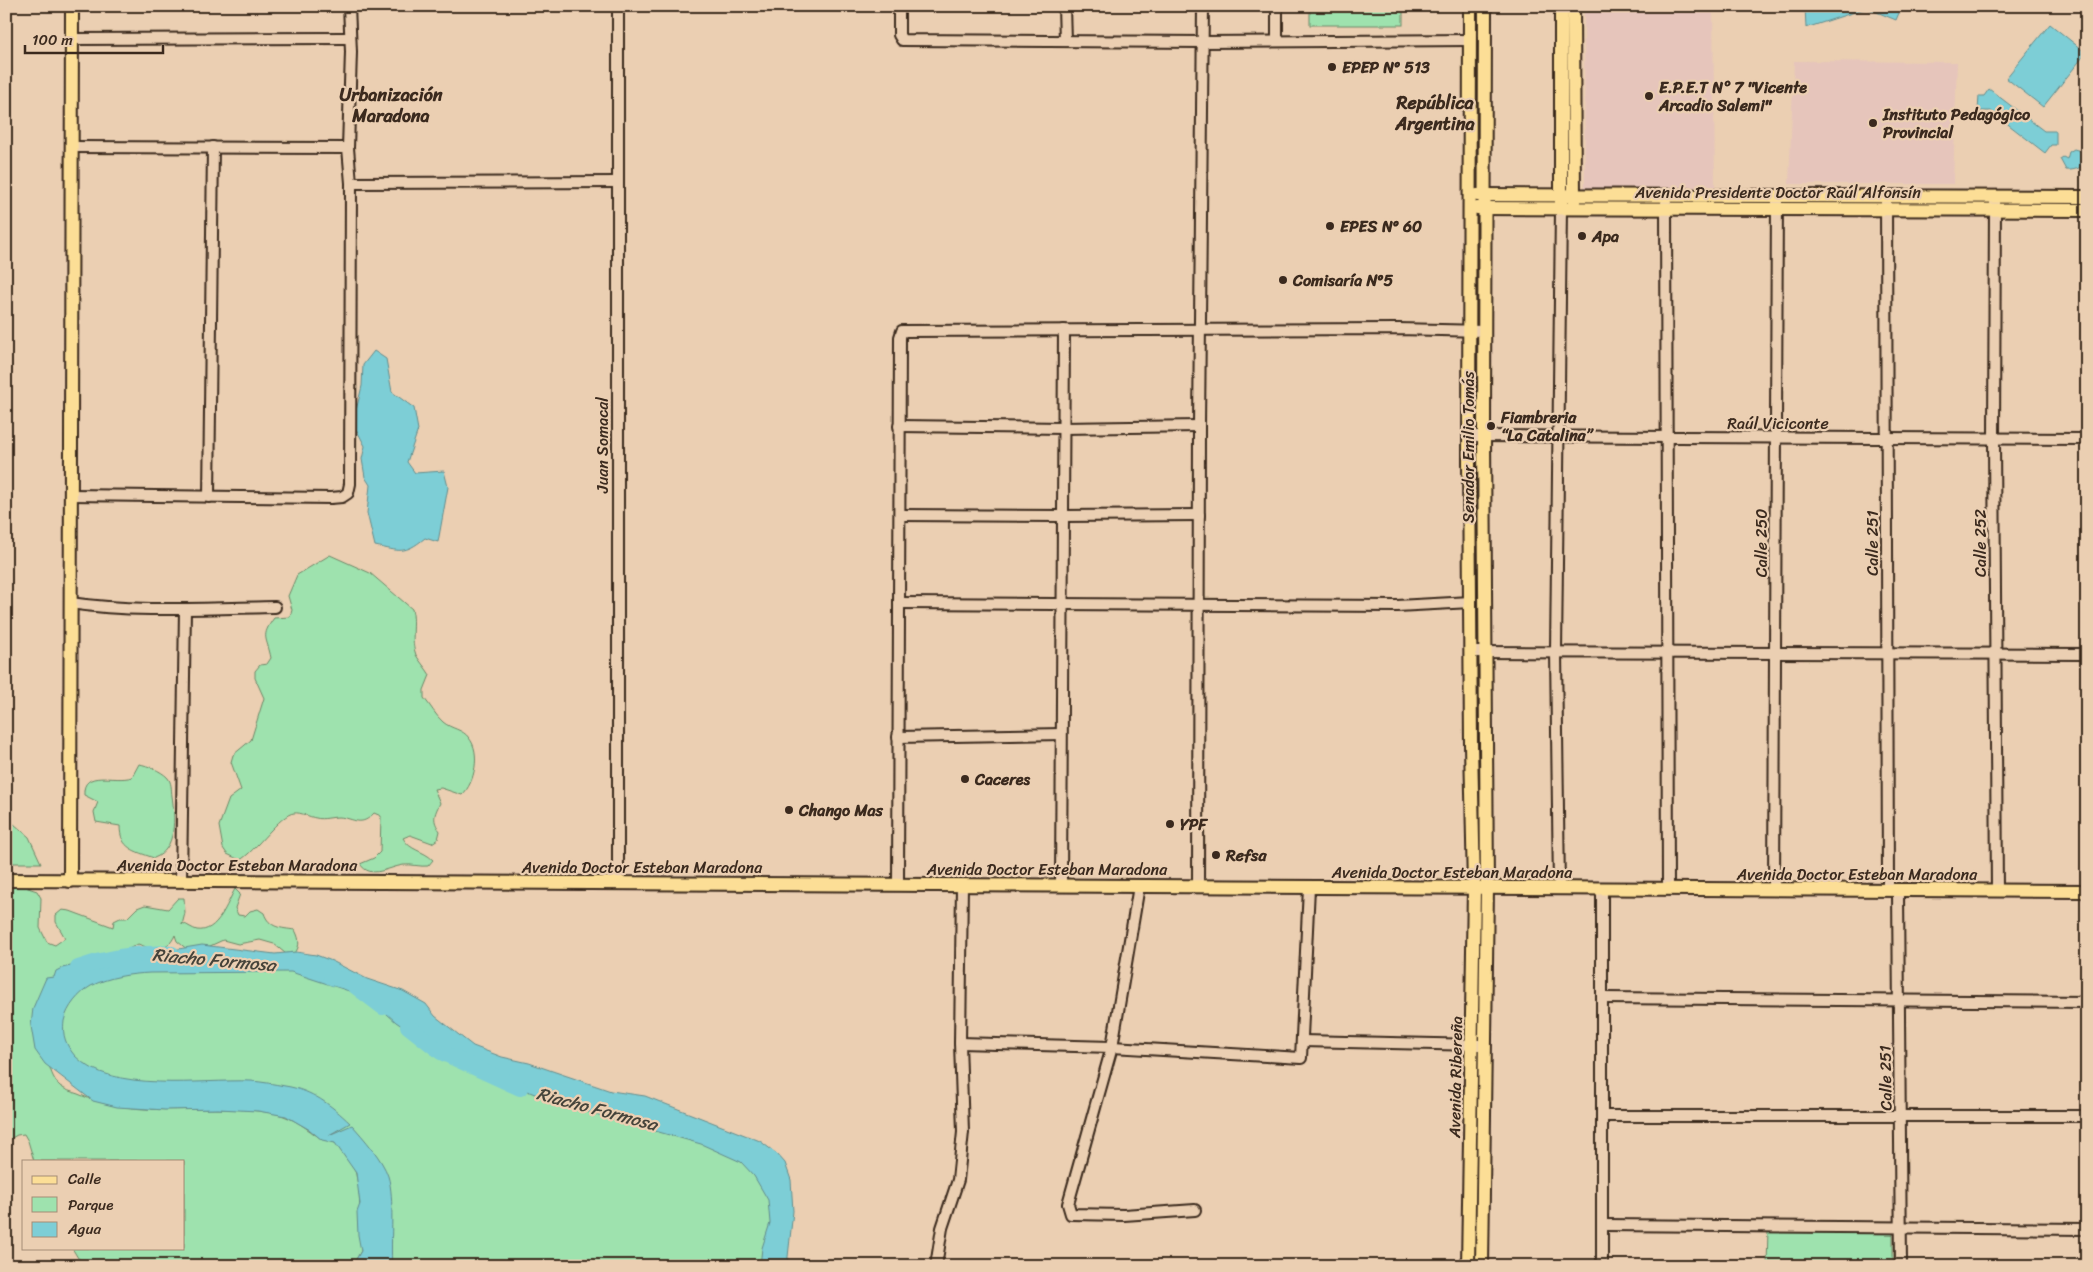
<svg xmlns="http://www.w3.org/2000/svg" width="2093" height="1272" font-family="Sriracha,sans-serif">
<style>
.built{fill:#e6c5bb}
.green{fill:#9ee2ae;stroke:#6c8666}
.water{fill:#7dced6;stroke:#638c8c}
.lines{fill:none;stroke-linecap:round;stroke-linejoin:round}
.river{stroke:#7dced6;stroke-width:16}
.minor-casing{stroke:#3b2a1e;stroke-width:14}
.major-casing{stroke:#3b2a1e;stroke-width:16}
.minor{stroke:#ebcfb2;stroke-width:10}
.major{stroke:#fcde96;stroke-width:12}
.poi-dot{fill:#3b2a1e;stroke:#ebcfb2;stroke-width:2}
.labels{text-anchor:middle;stroke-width:4.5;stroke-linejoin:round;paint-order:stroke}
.poi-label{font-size:16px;font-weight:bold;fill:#3b2a1e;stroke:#ebcfb2;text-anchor:start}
.street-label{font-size:16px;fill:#3b2a1e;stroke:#ebcfb2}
.neighbourhood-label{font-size:18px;font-weight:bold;fill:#3b2a1e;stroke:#ebcfb2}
.water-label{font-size:18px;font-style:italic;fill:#45433a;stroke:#ebcfb2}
</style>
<rect width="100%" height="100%" fill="#ebcfb2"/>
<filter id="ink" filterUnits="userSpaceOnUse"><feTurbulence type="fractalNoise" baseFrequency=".02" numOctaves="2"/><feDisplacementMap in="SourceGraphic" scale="10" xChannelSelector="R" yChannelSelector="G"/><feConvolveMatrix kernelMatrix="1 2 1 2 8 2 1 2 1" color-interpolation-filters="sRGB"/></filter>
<g filter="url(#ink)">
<g class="built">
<polygon points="1584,6 1713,6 1715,187 1585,188"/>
<polygon points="1794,61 1957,62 1953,184 1789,184"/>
</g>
<g class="green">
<rect x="1310" y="6" width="93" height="19"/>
<path d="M 330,555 L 370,573 L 412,609 C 416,624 410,640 416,655 C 420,662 426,668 430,675 L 424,690 L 424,698 C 430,705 436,716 443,722 C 451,729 463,729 469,738 C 481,752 475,783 462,795 L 441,788 L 434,789 L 440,803 C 434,815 432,820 440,831 L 438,839 L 432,843 L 410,835 L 403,838 C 410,851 423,850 433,860 L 428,866 C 420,867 412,864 404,865 C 388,867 371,880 360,864 L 374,858 L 380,852 L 381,816 L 374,813 C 361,828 354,818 339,817 C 331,817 323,820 316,818 C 309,817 301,812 294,813 C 280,814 255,852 240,860 L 227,854 L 223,848 L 219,826 L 229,799 L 241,790 L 231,762 L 233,755 L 251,740 L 264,698 L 255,678 L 255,671 L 260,665 L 267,664 L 271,658 C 267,637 260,637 274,618 L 290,617 L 292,610 L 288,596 L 297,575 Z"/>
<path d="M 139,764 C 147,765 161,771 167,777 C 172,782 171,789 172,796 C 175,816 177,850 154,858 C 135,851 120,849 120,826 L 96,822 L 94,812 L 98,802 L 84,795 C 82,768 115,783 132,777 Z"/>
<polygon points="6,817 29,837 41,863 6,863"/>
<path d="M 6,886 L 22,886 L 37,891 L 41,898 L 40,928 L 47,942 L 55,945 L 65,938 L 56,922 L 56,915 L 62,910 L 70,911 L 113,927 L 114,921 L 120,918 L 127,918 L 137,908 L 145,905 L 168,909 L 178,898 L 184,898 L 185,913 L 182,925 L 183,923 C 187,925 193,929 197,930 C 218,933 227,903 235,889 L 240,894 L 235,908 L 238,915 L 245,916 L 250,911 L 258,909 L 264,913 C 269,928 281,928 295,930 C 301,941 300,949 291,958 L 274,944 L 260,940 L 238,944 L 223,940 L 210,946 L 188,950 L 177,941 L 175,935 C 167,953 154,950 138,944 L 113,957 L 268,962 L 350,982 L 441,1052 L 514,1086 L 727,1144 L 776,1198 L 767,1266 L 378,1266 L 350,1141 L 328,1124 L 306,1112 L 127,1096 L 48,1059 C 49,1067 53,1080 60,1086 C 65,1090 72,1092 78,1094 C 142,1123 211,1100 277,1114 C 294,1118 307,1129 320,1138 C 325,1141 331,1140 335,1143 C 340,1147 352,1164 355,1171 C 357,1176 356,1180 359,1185 L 361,1251 L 352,1266 L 88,1266 L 78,1258 L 72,1248 L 184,1248 L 184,1161 L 34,1161 L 28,1141 L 24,1134 L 17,1135 L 6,1141 Z"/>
<polygon points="1768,1230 1893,1232 1893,1266 1767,1266"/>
</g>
<g class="water">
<polygon points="1805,6 1902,6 1896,20 1867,8 1806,28"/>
<polygon points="2050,24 2086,53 2043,107 2006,78"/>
<polygon points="1989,89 2044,131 2056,131 2056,145 2051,145 2045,153 1991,111 1978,111 1979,96 1984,96"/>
<path d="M 2074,149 L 2084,152 C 2092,165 2076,171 2066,170 L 2060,159 L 2063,157 L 2067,159 L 2069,152 Z"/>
<path d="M 374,351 L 386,359 L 392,392 L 414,408 L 418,430 L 407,462 L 415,473 L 444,471 L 448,487 L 438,542 L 425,538 C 404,555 400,551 375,546 L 367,513 L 370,485 L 365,477 L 362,459 L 365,446 L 353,423 L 362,386 L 363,365 Z"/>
<path d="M 202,945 L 275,954 L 296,952 L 316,955 L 332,961 L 367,979 L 403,991 L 426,1004 L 435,1016 L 473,1046 L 502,1057 L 529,1063 L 611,1091 L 645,1096 L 760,1141 L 777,1154 L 785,1163 L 791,1180 L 793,1211 L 787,1266 L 760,1266 L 762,1248 L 770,1223 L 768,1200 L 754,1176 L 741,1162 L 701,1144 L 560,1104 L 507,1083 L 463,1063 L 425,1039 L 415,1035 L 396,1022 L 351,982 L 349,991 L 291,972 L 150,973 C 130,974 109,977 91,986 C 79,993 67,1007 64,1021 C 62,1036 66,1045 75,1056 C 112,1094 202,1079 251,1081 C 263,1082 274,1084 285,1086 C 312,1090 331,1105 350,1123 L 329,1135 L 352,1125 C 363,1137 383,1160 388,1176 C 395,1198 390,1240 392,1266 L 352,1266 L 361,1251 L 358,1235 L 357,1212 L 360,1204 L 356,1173 L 335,1143 L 322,1140 L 310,1130 L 286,1116 L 258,1111 L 218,1109 L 165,1110 L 117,1107 L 93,1101 L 45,1064 L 35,1050 L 31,1026 L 33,1008 L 46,978 L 54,977 L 56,971 L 62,968 L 105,958 L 155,953 Z"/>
</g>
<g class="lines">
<g class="river">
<path d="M 78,968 C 109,957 139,952 172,954"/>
<polyline points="331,977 350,982 383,1007"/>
<polyline points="408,1026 441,1052 520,1088"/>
</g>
<g class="minor-casing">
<g id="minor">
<polyline points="618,6 618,883"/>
<polyline points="899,6 899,35 902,40 1203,42 1470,40"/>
<polyline points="1064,6 1065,41"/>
<polyline points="1277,6 1277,41"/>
<polyline points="73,39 349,38"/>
<polyline points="71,147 348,148"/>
<polyline points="351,183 617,182"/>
<polyline points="1886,196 1888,890"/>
<polyline points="1995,202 1994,439 1997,891"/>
<polyline points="1666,203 1668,889"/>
<polyline points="899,426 1063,428 1199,426"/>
<polyline points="1469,436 2087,439"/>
<polyline points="70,495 331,498 342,497 348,493 350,484 351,183 348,148 351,52 349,6"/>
<polyline points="209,497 213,147"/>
<polyline points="900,515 1062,516 1199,515"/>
<path d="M 70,603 C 136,613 208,608 275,607"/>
<polyline points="899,603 1397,606 1471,602"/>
<polyline points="1471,652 2087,654"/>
<polyline points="898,737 1061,734"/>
<polyline points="181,881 185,609"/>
<polyline points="898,885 900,337 902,331 1398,329 1484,331"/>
<polyline points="1061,886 1064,330"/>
<polyline points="1139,886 1112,1047 1068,1204 1071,1214 1124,1215 1195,1210"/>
<polyline points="1198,887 1199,426 1203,6"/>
<polyline points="1559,889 1556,652 1561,209"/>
<polyline points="1774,890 1777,196"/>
<polyline points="1898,891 1901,1266"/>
<polyline points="1602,998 2087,1002"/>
<polyline points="1302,1041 1479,1045"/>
<polyline points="960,1043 1112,1047 1301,1058 1309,887"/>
<polyline points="1602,1116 2087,1116"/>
<polyline points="1603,1225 2087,1229"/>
<polyline points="936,1266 942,1228 958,1180 963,1132 960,1043 962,885"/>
<polyline points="1602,1266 1602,889"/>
</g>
</g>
<g class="major-casing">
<g id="major">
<polyline points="1561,6 1561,204"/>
<polyline points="1573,6 1574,202"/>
<polyline points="1477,195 2087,197"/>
<polyline points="1477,208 2087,210"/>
<polyline points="6,880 2087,891"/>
<polyline points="70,881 72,6"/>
<polyline points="1468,1266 1474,888 1471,744 1469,462 1470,6"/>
<polyline points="1482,1266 1487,888 1484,435 1485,6"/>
</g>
</g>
<use href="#minor" class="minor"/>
<use href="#major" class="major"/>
</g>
</g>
<g class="poi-dot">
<circle cx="1332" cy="67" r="5"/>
<circle cx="1649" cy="96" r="5"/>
<circle cx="1873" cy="123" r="5"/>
<circle cx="1330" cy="226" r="5"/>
<circle cx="1582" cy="236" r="5"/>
<circle cx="1283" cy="280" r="5"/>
<circle cx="1491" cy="426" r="5"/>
<circle cx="965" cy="779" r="5"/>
<circle cx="789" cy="810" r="5"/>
<circle cx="1170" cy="824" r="5"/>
<circle cx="1216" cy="855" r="5"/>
</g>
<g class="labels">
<g class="poi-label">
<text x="1342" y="73">EPEP Nº 513</text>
<text x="1659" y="93">E.P.E.T N° 7 "Vicente<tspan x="1659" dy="18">Arcadio Salemi"</tspan></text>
<text x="1883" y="120">Instituto Pedagógico<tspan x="1883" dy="18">Provincial</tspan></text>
<text x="1340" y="232">EPES Nº 60</text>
<text x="1592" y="242">Apa</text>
<text x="1293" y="286">Comisaría Nº5</text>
<text x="1501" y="423">Fiambreria<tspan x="1501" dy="18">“La Catalina”</tspan></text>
<text x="975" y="785">Caceres</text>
<text x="799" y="816">Chango Mas</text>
<text x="1180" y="830">YPF</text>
<text x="1226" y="861">Refsa</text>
</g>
<g class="street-label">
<text x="1778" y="198">Avenida Presidente Doctor Raúl Alfonsín</text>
<text x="1778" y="429">Raúl Viciconte</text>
<text transform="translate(602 445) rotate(-90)" y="6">Juan Somacal</text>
<text transform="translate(1468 447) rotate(-90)" y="6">Senador Emilio Tomás</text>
<text transform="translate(1761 543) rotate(-90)" y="6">Calle 250</text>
<text transform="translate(1872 543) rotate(-90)" y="6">Calle 251</text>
<text transform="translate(1980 543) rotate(-90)" y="6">Calle 252</text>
<text x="237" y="871">Avenida Doctor Esteban Maradona</text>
<text x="642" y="873">Avenida Doctor Esteban Maradona</text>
<text x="1047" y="875">Avenida Doctor Esteban Maradona</text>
<text x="1452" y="878">Avenida Doctor Esteban Maradona</text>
<text x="1857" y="880">Avenida Doctor Esteban Maradona</text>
<text transform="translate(1455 1077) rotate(-89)" y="6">Avenida Ribereña</text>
<text transform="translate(1885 1078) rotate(-91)" y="6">Calle 251</text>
</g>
<g class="neighbourhood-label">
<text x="391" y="101">Urbanización<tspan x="391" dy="21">Maradona</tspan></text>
<text x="1435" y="109">República<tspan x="1435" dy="21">Argentina</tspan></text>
</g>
<g class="water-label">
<text transform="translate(214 960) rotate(5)" y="6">Riacho Formosa</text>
<text transform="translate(597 1109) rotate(15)" y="6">Riacho Formosa</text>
</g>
</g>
<rect width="2093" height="1272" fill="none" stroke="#ebcfb2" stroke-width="25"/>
<rect x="12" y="12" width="2068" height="1247" fill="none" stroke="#3b2a1e" stroke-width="2" filter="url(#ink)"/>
<rect x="22" y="1160" width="162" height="90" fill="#ebcfb2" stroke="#a58d77"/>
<rect x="32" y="1176" width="25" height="8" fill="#fcde96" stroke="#a58d77"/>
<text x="68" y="1184" font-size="15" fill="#3b2a1e">Calle</text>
<rect x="32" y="1197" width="25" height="15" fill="#9ee2ae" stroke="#a58d77"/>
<text x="68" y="1210" font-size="15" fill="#3b2a1e">Parque</text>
<rect x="32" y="1222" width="25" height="15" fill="#7dced6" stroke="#a58d77"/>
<text x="68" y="1234" font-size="15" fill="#3b2a1e">Agua</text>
<path d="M25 45v8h138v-8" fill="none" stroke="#3b2a1e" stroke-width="2.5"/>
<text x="32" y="45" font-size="15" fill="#3b2a1e" stroke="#ebcfb2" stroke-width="4" paint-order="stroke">100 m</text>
</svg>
